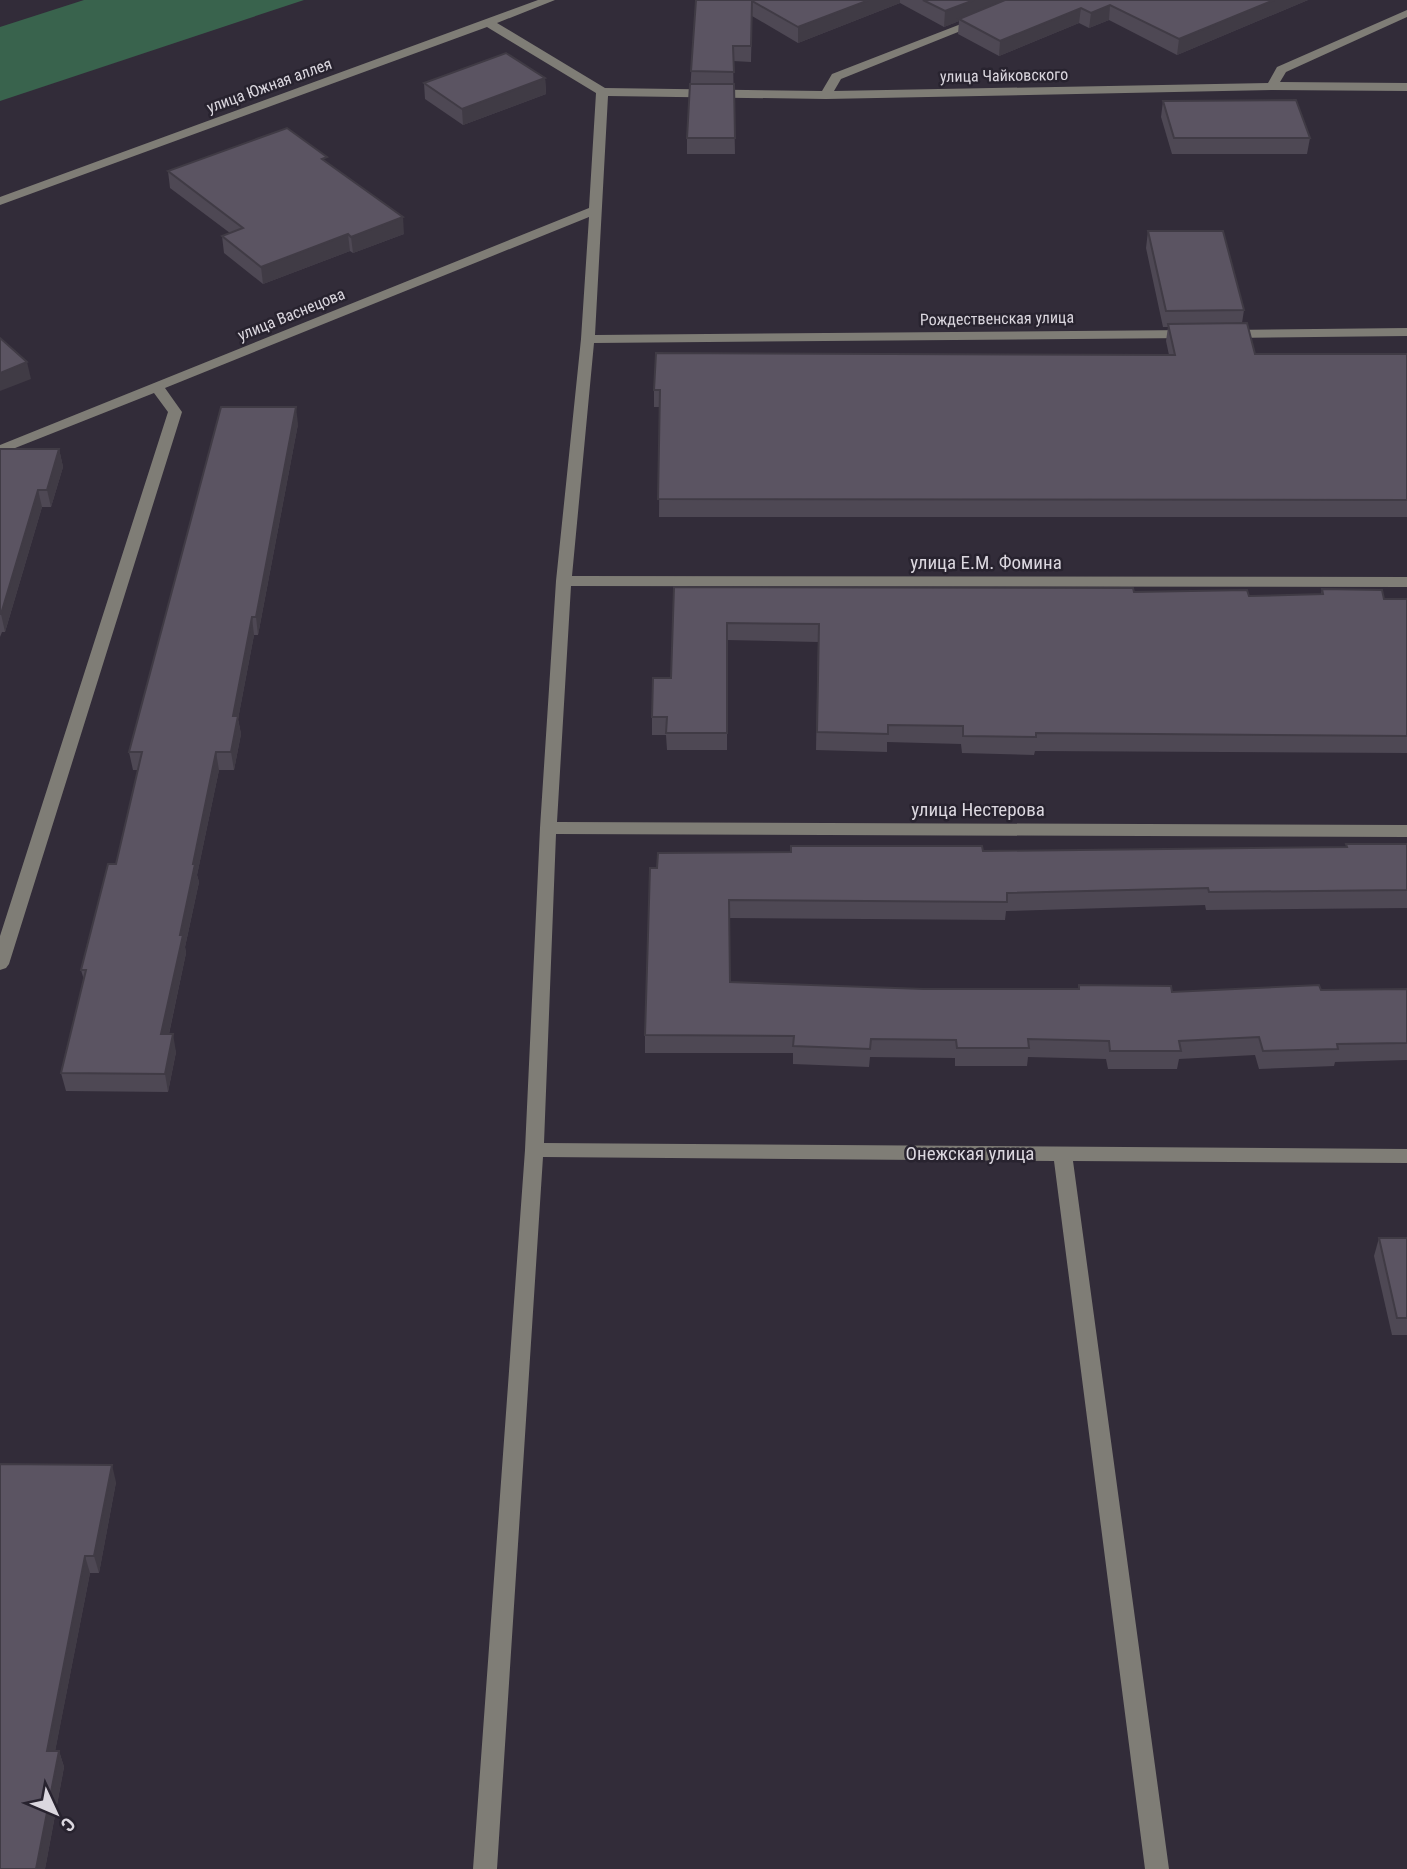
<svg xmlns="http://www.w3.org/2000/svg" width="1407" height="1869" font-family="'Roboto Condensed',sans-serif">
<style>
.forest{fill:#39634d}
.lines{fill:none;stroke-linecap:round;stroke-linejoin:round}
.minor{fill:#7f7d76;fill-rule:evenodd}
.wall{fill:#4e4854}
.shaded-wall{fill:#403b45}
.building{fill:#5b5462;stroke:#403b45;stroke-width:2}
.labels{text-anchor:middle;stroke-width:5;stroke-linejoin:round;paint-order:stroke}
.far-street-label{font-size:16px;fill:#dbd7df;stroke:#28232f}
.street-label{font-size:19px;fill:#dbd7df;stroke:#28232f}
</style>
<rect width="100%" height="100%" fill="#322c39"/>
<polygon class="forest" points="84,0 304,0 0,101 0,27"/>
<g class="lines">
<g class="minor">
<polygon points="538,0 555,0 497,23 605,88 822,91 832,74 979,17 983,18 983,22 841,79 834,91 1268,83 1277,67 1407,10 1407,17 1286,72 1280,82 1407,83 1407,91 1272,90 826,99 608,96 595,335 1190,330 1197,334 1190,338 594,343 572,576 1407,577 1407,587 571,586 557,822 1407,825 1407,837 556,834 544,1143 1407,1149 1407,1163 1073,1161 1169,1869 1145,1869 1054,1161 543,1157 497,1869 473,1869 525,1150 540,828 556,581 581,339 589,217 165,388 182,412 9,964 6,968 0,970 0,936 168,412 154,393 0,454 0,445 589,208 596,93 487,27 0,205 0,197"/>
<polygon points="1407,328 1407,336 1229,338 1222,334 1229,330"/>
</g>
</g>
<g class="wall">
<polygon points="696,0 1308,0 1177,55 1109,20 1089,28 1079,23 999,56 958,34 959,21 944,27 900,3 798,43 752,16 751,62 733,61 735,154 687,154 687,138"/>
<polygon points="545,78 546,94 463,125 425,99 424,83"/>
<polygon points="1163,101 1310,138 1307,154 1172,154 1161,117"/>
<polygon points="328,163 404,234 353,253 350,251 263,284 224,253 222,236 230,233 170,188 168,171"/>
<polygon points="1148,231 1244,310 1242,323 1255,354 1407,354 1407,517 659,517 660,407 654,407 654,390 1169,355 1166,341 1168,327 1163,327 1146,248"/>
<polygon points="298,424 258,635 254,635 238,719 241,734 234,770 219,770 197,875 199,882 185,947 186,953 169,1034 176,1052 168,1092 66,1091 61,1073 84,980 81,970 116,864 138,770 133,770 129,752"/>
<polygon points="0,449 59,449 63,467 51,507 42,507 5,632 2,632 0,637"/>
<polygon points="674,587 1134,592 1249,596 1321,594 1322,589 1384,599 1407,599 1407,753 1035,751 1034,755 962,753 961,744 887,742 887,752 816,750 818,642 727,640 727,750 667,750 666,735 652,735 652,717 671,678"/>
<polygon points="1346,844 1407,844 1407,908 1206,910 1205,905 1006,911 1005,920 729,918 730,982 924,989 1078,989 1079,985 1172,992 1407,989 1407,1060 1335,1062 1334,1066 1259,1069 1255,1055 1179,1059 1177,1069 1108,1069 1106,1059 1028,1057 1027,1066 955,1066 955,1058 870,1057 869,1067 793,1064 793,1053 645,1053 645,1035 657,868 983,851 1346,847"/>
<polygon points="1379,1238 1407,1238 1407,1335 1392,1335 1374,1256"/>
<polygon points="0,1464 116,1482 99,1573 90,1573 55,1751 59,1751 64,1767 45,1869"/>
</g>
<g class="shaded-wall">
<polygon points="869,0 900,0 900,3 798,43 798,27"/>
<polygon points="974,0 1011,0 959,19 959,21 944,27 945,11"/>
<polygon points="1274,0 1308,0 1177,55 1179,39"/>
<polygon points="1110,5 1109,20 1089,28 1091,13"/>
<polygon points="1081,8 1079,23 999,56 1000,41"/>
<polygon points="545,78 546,94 463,125 462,109"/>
<polygon points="403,217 404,234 353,253 351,237"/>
<polygon points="348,234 350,251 263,284 261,267"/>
<polygon points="27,362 31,379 0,391 0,373"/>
<polygon points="296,407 298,424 258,635 256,617"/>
<polygon points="59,449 63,467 51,507 47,490"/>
<polygon points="38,490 42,507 5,632 1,614"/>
<polygon points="252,617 254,635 238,719 241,734 234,770 231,752 233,716"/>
<polygon points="216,752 219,770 197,875 199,882 185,947 186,953 165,1052 161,1034 193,864"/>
<polygon points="173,1034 176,1052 168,1092 165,1074"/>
<polygon points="112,1465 116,1482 99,1573 94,1556"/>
<polygon points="85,1556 90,1573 52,1767 47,1751"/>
<polygon points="59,1751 64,1767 45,1869 36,1869"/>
</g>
<g class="building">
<polygon points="696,0 869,0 798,27 752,1 751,46 733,46 734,72 691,71"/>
<polygon points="923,0 974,0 945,11"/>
<polygon points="1005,0 1274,0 1179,39 1110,5 1091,13 1081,8 1000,41 959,19"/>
<polygon points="506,53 545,78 462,109 424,83"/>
<polygon points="690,84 734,84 735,138 687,138"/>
<polygon points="1296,100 1310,138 1174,138 1163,101"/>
<polygon points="287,128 327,157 322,159 403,217 351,237 348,234 261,267 222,236 243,228 168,171"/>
<polygon points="1148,231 1223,231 1244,310 1166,311"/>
<polygon points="1247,323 1255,354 1407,354 1407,500 658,499 660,390 654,390 656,353 1175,355 1168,324"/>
<polygon points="0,338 27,362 0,373"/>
<polygon points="221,407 296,407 256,617 252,617 233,716 238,716 231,752 216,752 193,864 195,864 180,935 183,935 161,1034 173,1034 165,1074 61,1073 86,970 81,970 108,864 116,864 142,752 129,752"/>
<polygon points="0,449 59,449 47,490 38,490 1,614 0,614"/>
<polygon points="674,587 1133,588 1134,592 1247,590 1249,596 1323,594 1322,589 1382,590 1384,599 1407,599 1407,736 1036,733 1036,737 963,736 963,726 888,725 888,734 817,732 819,624 727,623 727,733 666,733 667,717 652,717 653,678 671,678"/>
<polygon points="1346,844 1407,844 1407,890 1209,892 1208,888 1007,893 1007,902 729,900 730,982 924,989 1079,989 1079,985 1171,986 1172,992 1319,985 1321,990 1407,989 1407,1043 1337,1044 1338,1049 1263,1051 1259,1037 1179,1041 1181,1051 1110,1051 1109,1041 1028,1039 1029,1048 957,1048 956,1040 871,1039 870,1049 793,1046 794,1036 645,1035 650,868 657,868 658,853 791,852 791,846 982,846 983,851 1347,847"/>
<polygon points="1379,1238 1407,1238 1407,1318 1397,1318"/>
<polygon points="0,1464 112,1465 94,1556 85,1556 47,1751 59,1751 36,1869 0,1869"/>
</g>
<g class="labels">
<g class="far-street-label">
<text transform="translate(1004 75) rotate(-1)" y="6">улица Чайковского</text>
<text transform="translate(269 85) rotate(-20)" y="6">улица Южная аллея</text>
<text transform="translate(291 314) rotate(-22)" y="6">улица Васнецова</text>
<text transform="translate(997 318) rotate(-1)" y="6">Рождественская улица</text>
</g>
<g class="street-label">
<text x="986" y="569">улица Е.М. Фомина</text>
<text x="978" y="816">улица Нестерова</text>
<text x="970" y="1160">Онежская улица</text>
</g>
</g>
<g transform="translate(56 1813) rotate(134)" stroke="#28232f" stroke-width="5" paint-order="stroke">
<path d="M0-5L12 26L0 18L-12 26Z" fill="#dbd7df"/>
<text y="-10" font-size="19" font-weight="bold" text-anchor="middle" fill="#dbd7df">С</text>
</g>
</svg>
